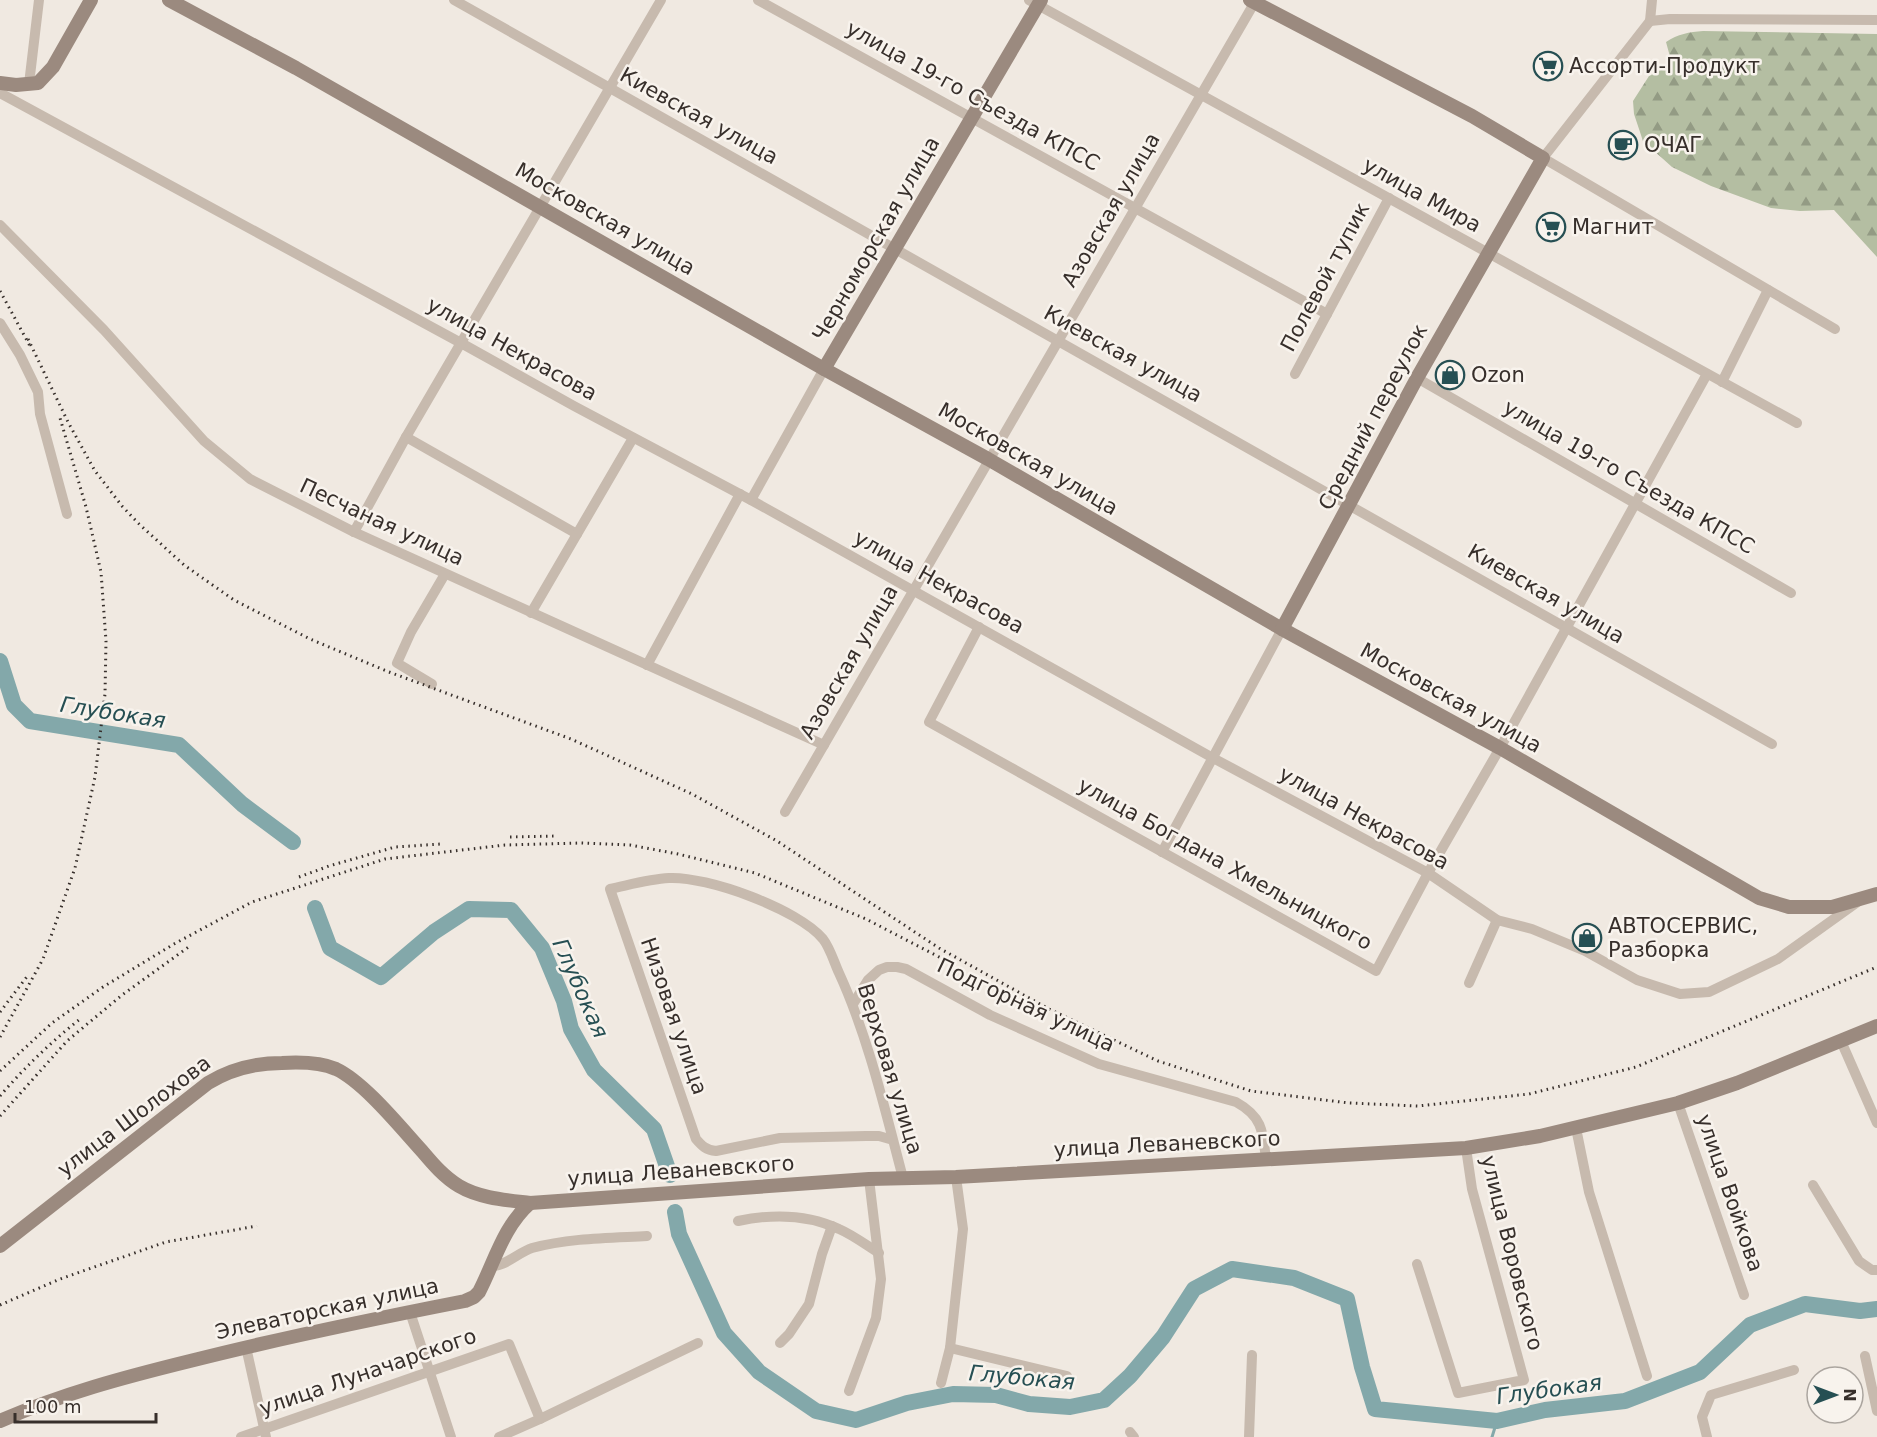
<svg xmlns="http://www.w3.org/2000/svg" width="1877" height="1437" font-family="'DejaVu Sans',sans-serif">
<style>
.forest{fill:url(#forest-firs)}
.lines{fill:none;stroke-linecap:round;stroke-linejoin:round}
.stream{stroke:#83a8aa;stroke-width:3}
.river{stroke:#83a8aa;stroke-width:16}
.street{stroke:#c7baae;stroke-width:10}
.secondary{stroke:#9b8a7f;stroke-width:14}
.rail{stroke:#372f2b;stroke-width:3;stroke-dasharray:1.5 4.5;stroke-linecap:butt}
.labels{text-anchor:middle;stroke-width:5;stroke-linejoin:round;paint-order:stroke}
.poi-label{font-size:21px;fill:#372f2b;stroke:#f8f3ed;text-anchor:start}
.street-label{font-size:21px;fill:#372f2b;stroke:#f8f3ed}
.water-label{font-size:22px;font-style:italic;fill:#264f53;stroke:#f8f3ed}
</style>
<defs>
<pattern id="forest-firs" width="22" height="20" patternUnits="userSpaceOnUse" patternTransform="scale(1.5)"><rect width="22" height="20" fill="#b4bea2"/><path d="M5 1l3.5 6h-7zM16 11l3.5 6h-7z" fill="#939b84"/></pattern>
</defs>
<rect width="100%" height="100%" fill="#f0e9e1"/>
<path class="forest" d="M 1703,31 L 1877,34 L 1877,257 L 1834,210 L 1800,211 L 1771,208 L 1711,186 L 1672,167 L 1643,141 L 1634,114 L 1633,101 L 1649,76 L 1672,64 L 1666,42 C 1678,34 1689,32 1703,31 Z"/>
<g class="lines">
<polyline class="stream" points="1492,1437 1497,1421"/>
<g class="river">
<polyline points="0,661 14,705 30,721 179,745 242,804 293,842"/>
<polyline points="315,908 330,948 381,977 434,932 469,909 511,910 542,948 564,1001 571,1029 594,1070 654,1129 670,1175"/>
<polyline points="675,1212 679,1234 724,1333 759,1372 816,1411 856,1420 907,1403 953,1394 996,1395 1029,1404 1070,1407 1104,1400 1130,1376 1163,1337 1194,1289 1232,1269 1294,1278 1347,1299 1362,1367 1375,1409 1497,1421 1545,1410 1625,1401 1700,1372 1750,1325 1805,1304 1860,1311 1877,1309"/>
</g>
<g class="street">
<polyline points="454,0 1772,744"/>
<polyline points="758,0 1327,314"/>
<polyline points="1029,0 1797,423"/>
<polyline points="1652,0 1650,21 1543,158 1835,329"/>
<polyline points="1650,21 1670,19 1877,20"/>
<polyline points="29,84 39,0"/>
<polyline points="0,93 461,343 574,406 751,500 1213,758 1428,873 1497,920 1532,929 1585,951 1637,980 1680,994 1709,992 1778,959 1859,901"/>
<polyline points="0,225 104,330 204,441 250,479 354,532 824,745"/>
<polyline points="0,323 20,355 38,392 40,414 67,514"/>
<polyline points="1295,374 1389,198"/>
<polyline points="1417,378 1791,593"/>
<polyline points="1722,382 1768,290"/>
<polyline points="406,437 577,534"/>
<polyline points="751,500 824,369"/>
<polyline points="354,532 406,437 661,0"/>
<polyline points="531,613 633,438"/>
<polyline points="979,627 929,722 1376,971 1428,873 1500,748 1707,374"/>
<polyline points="647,665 740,494"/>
<polyline points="432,684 397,663 411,632 445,574"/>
<polyline points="785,812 1256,0"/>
<polyline points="1162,852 1282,629"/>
<polyline points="1469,983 1497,920"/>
<path d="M 853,1004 L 868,980 L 879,970 L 887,967 L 897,967 L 906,969 L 990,1015 L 1099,1064 L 1236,1102 C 1263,1117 1263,1132 1266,1160"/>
<polyline points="1841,1041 1877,1123"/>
<polyline points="1678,1103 1744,1295"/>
<polyline points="1576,1128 1589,1192 1647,1376"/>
<path d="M 893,1140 L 879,1136 L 866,1136 L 780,1138 L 716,1151 C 706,1150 702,1146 696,1139 L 610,889 C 629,885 649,879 669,878 C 707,876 798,909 823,939 C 830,948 834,962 839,973 C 868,1036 885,1110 903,1178"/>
<polyline points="1813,1185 1859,1261 1872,1270 1877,1270"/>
<path d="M 738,1221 C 771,1214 807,1214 839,1229 C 853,1235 866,1245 879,1253"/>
<polyline points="1417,1264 1458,1393 1524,1380 1472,1189 1466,1148"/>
<path d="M 491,1266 C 503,1268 519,1252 532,1248 C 569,1238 609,1238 647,1236"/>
<polyline points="410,1312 451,1437"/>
<polyline points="780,1343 789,1334 809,1304 822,1254 832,1226"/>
<polyline points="246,1347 266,1437"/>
<polyline points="950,1348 1067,1376"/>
<polyline points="1865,1356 1877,1411"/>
<polyline points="941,1383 950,1348 963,1229 956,1177"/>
<polyline points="849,1391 876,1318 881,1279 869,1179"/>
<polyline points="1130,1432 1134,1437"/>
<polyline points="241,1437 509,1344 540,1419"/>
<polyline points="499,1437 540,1419 698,1343"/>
<polyline points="1249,1437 1252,1355"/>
<polyline points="1707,1437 1702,1417 1711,1395 1794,1370"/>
</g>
<g class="secondary">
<polyline points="169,0 296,68 824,369 988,459 1282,629 1500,748 1759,898 1789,907 1832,907 1877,894"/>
<polyline points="1250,0 1472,116 1543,158 1417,378 1282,629"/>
<polyline points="0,83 16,85 38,83 53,67 91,0"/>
<polyline points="824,369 1041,0"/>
<path d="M 0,1246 L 208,1083 C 231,1069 255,1063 282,1063 C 299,1062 320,1062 336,1069 C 364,1082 401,1128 422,1151 C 433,1164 444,1177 459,1186 C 479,1198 506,1200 530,1203 L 869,1179 L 956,1177 L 1466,1148 L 1540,1136 L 1678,1103 L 1737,1083 L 1877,1026"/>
<path d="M 0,1421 C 61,1394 125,1377 190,1361 C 281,1338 373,1319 465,1301 L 474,1297 L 479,1292 C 495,1261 503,1227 530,1203"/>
</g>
<g class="rail">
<polyline points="0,291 30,346"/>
<polyline points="28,339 68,422 95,471 122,506 138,523 184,565 234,600 310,639 389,672 571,739 692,794 777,841 939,948 1049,1009 1158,1061 1251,1091 1349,1103 1418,1106 1529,1094 1636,1067 1877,967"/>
<polyline points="510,837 558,836"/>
<polyline points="299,877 329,866 395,847 441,844"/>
<polyline points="0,1012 29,974"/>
<polyline points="0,1037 43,959 75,868 95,777 105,694 106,641 101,572 86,507 60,418"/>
<polyline points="0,1071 52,1023 103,987 174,944 252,902 385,859 505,845 581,843 630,845 678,854 755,873 866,919 943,959"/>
<path d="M 0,1096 C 24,1068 51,1042 80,1019"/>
<polyline points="0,1116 67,1041 122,995 190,946"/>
<polyline points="0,1305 60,1279 166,1242 257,1226"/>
</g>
</g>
<defs>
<g id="supermarket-ring" transform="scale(1.5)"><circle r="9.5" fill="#f8f3ed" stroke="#264f53" stroke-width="1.5"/><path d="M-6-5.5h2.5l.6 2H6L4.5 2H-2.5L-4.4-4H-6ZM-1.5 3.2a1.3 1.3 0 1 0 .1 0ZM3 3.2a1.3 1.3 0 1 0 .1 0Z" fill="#264f53"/></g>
<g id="cafe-ring" transform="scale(1.5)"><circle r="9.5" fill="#f8f3ed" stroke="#264f53" stroke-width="1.5"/><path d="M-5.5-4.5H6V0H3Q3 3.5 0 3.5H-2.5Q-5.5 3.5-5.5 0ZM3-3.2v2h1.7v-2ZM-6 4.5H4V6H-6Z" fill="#264f53"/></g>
<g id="shop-ring" transform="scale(1.5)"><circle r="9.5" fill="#f8f3ed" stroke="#264f53" stroke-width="1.5"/><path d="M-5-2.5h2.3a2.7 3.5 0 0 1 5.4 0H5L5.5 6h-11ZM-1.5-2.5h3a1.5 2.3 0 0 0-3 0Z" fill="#264f53"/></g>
</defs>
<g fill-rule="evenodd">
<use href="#supermarket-ring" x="1548" y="66"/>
<use href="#cafe-ring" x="1623" y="145"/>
<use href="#supermarket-ring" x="1551" y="227"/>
<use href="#shop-ring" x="1450" y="375"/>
<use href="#shop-ring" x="1587" y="938"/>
</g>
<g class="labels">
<g class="poi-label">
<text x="1569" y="73">Ассорти-Продукт</text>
<text x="1644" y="152">ОЧАГ</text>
<text x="1572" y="234">Магнит</text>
<text x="1471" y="382">Ozon</text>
<text x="1608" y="933">АВТОСЕРВИС,<tspan x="1608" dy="24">Разборка</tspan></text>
</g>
<g class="street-label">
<text transform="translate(973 96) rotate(29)" y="7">улица 19-го Съезда КПСС</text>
<text transform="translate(699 116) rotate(29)" y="7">Киевская улица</text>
<text transform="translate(1422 195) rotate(29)" y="7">улица Мира</text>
<text transform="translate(1111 210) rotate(-60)" y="7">Азовская улица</text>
<text transform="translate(605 219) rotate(30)" y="7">Московская улица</text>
<text transform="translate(876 239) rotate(-60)" y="7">Черноморская улица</text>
<text transform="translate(1325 277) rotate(-62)" y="7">Полевой тупик</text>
<text transform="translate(512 349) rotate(29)" y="7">улица Некрасова</text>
<text transform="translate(1123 354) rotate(29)" y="7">Киевская улица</text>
<text transform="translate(1373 417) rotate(-62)" y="7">Средний переулок</text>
<text transform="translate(1028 459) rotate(30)" y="7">Московская улица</text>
<text transform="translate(1629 477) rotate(30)" y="7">улица 19-го Съезда КПСС</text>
<text transform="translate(382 522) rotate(25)" y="7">Песчаная улица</text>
<text transform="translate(939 582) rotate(29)" y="7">улица Некрасова</text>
<text transform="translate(1546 594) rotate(30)" y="7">Киевская улица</text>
<text transform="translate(849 662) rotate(-60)" y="7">Азовская улица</text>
<text transform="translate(1451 698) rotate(29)" y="7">Московская улица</text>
<text transform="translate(1364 818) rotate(29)" y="7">улица Некрасова</text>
<text transform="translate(1225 864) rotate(29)" y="7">улица Богдана Хмельницкого</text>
<text transform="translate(1026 1005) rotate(25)" y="7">Подгорная улица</text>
<text transform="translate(674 1016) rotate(71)" y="7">Низовая улица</text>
<text transform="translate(890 1069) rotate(73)" y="7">Верховая улица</text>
<text transform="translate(134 1116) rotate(-37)" y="7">улица Шолохова</text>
<text transform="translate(1167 1144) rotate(-3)" y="7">улица Леваневского</text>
<text transform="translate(681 1171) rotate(-4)" y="7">улица Леваневского</text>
<text transform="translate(1730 1193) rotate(71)" y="7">улица Войкова</text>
<text transform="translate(1512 1253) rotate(76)" y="7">улица Воровского</text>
<text transform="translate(327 1309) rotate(-12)" y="7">Элеваторская улица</text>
<text transform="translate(368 1372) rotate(-19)" y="7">улица Луначарского</text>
</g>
<g class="water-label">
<text transform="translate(113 712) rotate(9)" y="8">Глубокая</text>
<text transform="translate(581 988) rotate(66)" y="8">Глубокая</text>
<text transform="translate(1022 1377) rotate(5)" y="8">Глубокая</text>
<text transform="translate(1549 1389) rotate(-8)" y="8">Глубокая</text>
</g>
</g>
<g transform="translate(1835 1395) rotate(90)"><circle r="28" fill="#f8f3ed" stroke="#aba59f" stroke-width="1.5"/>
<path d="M0-4.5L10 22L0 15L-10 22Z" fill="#264f53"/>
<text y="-9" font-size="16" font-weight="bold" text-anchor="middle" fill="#372f2b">N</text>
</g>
<path d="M15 1413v9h141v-9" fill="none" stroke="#372f2b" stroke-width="3"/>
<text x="24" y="1413" font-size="18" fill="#372f2b" stroke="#f8f3ed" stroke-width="4.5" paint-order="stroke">100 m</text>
</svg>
